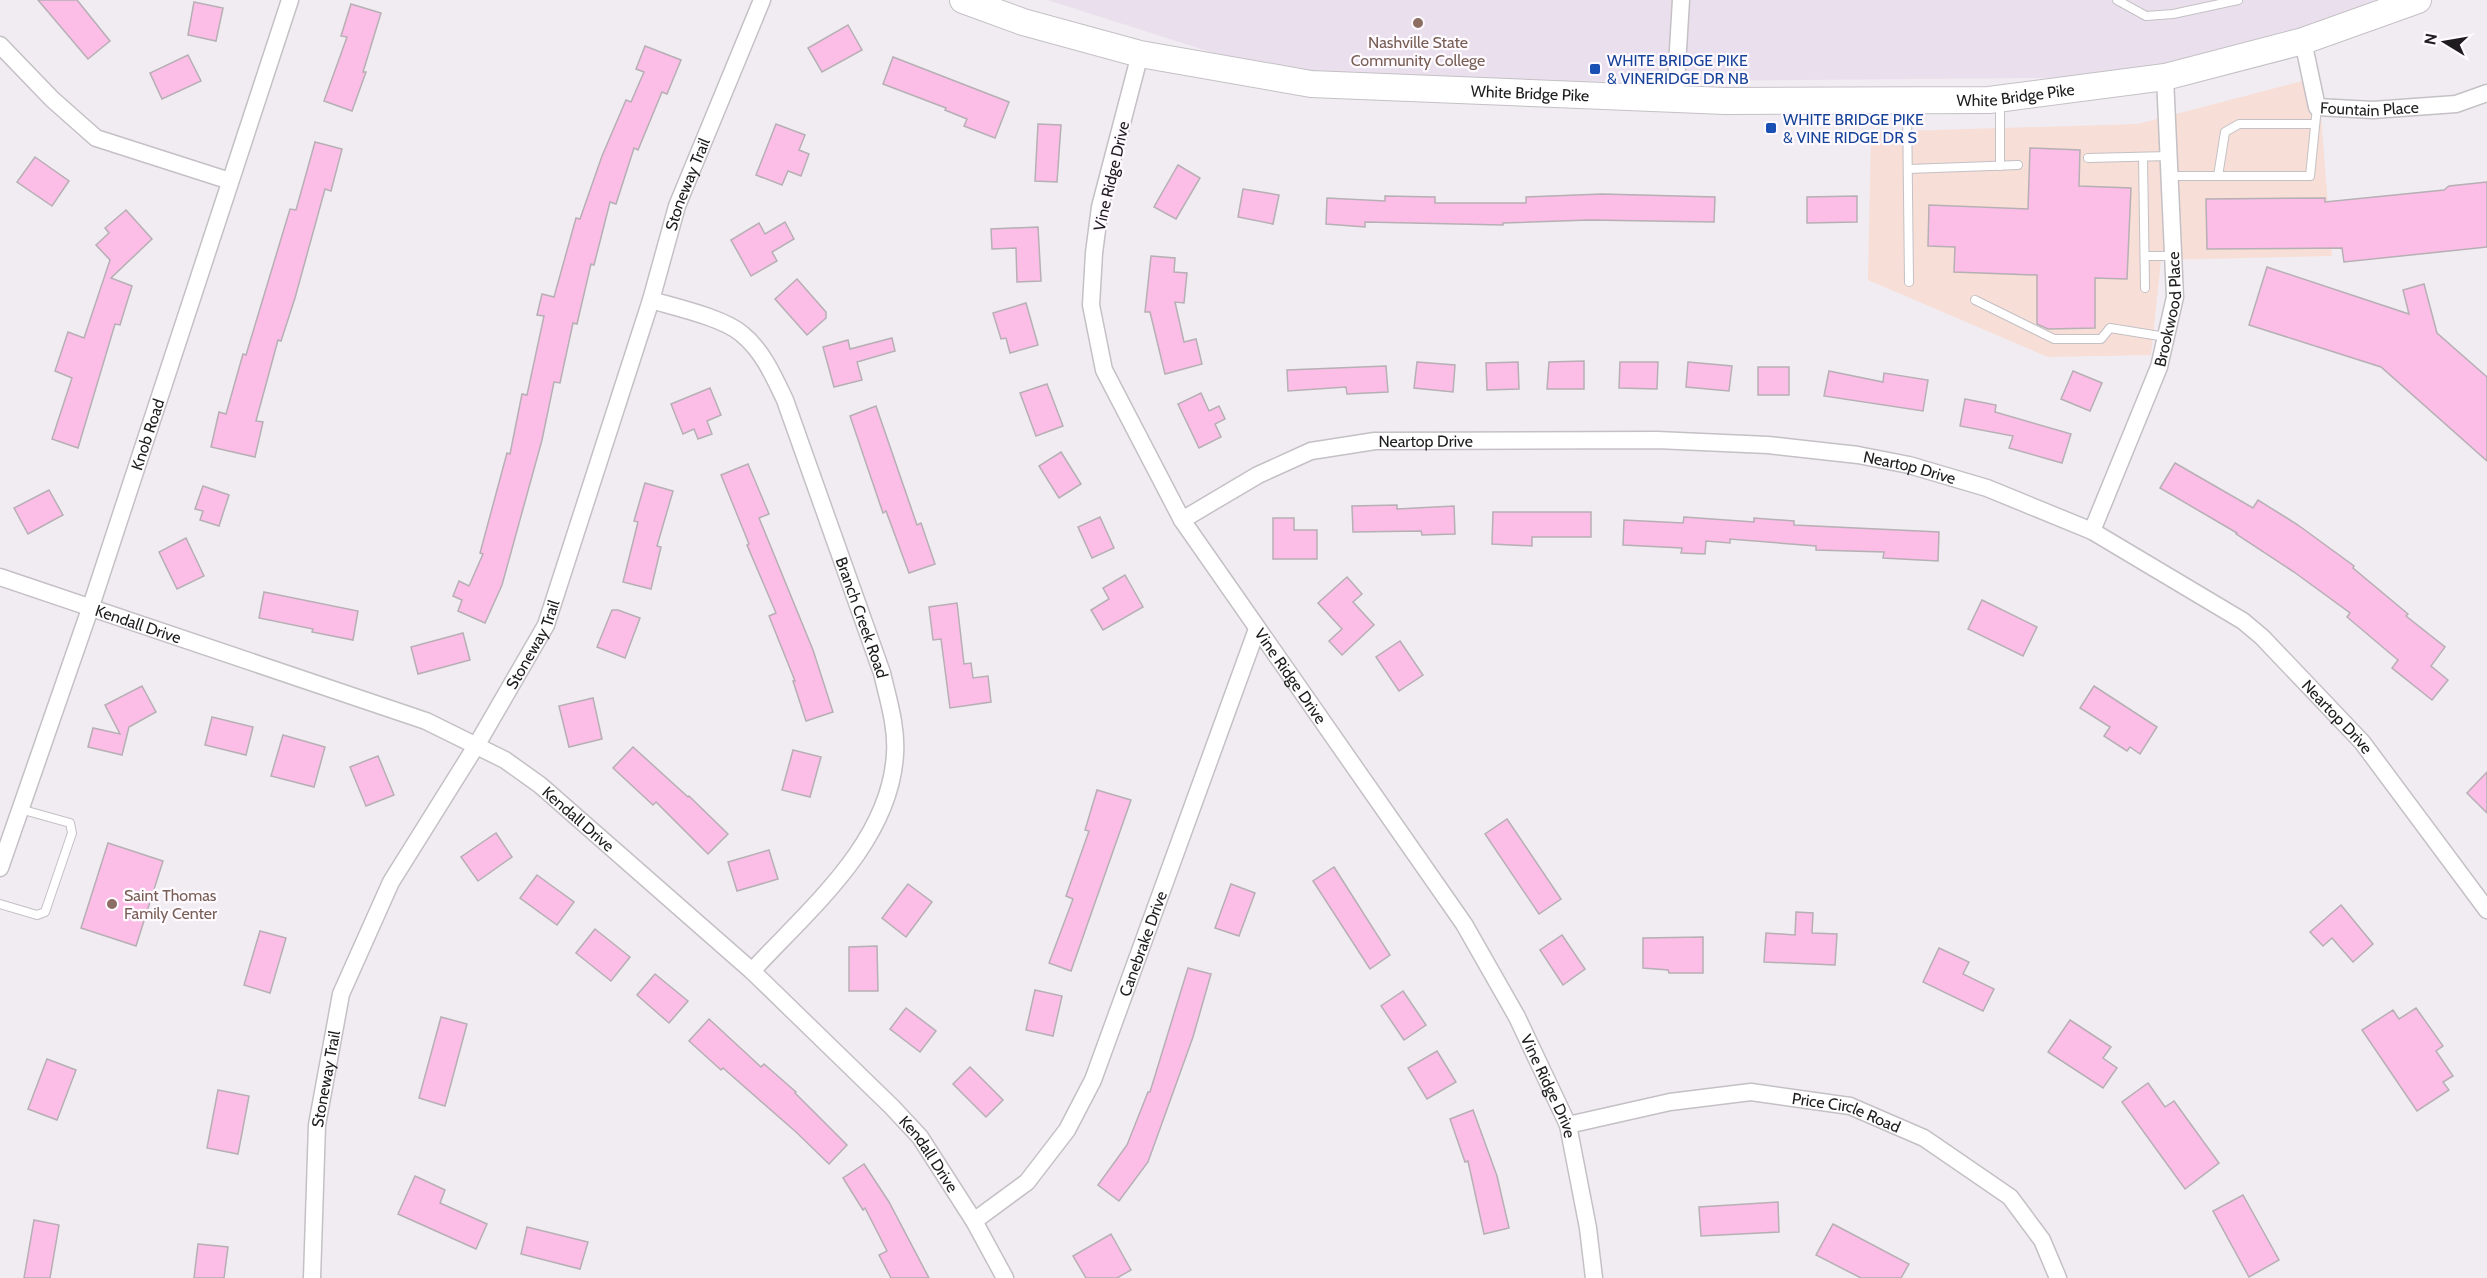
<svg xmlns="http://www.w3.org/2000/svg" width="2487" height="1278" font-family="Cabin,sans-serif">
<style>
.commercial{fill:#f7ded6}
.built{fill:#eae0ed}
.building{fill:#fcbee7;stroke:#b6afb4;stroke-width:1.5}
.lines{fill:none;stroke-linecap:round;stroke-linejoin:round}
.lane-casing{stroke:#c4c0c5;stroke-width:10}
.street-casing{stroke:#c4c0c5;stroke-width:19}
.primary-casing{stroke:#c4c0c5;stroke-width:28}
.lane{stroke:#fff;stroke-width:8}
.street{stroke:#fff;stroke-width:16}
.primary{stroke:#fff;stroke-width:26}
.education-dot{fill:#8d6e63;stroke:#fefaff;stroke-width:2}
.transit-dot{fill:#1a4fb4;stroke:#fefaff;stroke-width:2}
.labels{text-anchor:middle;stroke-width:4.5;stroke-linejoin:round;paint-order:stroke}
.education-label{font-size:16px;fill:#785e54;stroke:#fefaff}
.transit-label{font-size:16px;fill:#164399;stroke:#fefaff;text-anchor:start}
.street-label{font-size:16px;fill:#1e1c1e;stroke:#fefaff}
</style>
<rect width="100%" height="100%" fill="#f1ecf2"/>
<polygon class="commercial" points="2318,77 2332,256 2161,260 2151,355 2048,357 1868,280 1871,132 2138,124"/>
<polygon class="built" points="1047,0 2392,0 2165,77 1311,84"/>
<g class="building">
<polygon points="38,0 77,0 110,41 88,59"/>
<polygon points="194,2 223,8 216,41 188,35"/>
<polygon points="351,4 381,13 363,72 366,72 352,111 324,101 347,37 341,36"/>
<polygon points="848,25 862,50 822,72 808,48"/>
<polygon points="645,46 681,60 667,94 662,92 638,150 634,148 616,204 610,202 594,265 591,264 577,324 573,323 560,383 554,382 542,440 502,585 485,623 458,611 462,600 453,596 459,581 469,586 483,554 480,553 507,453 510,454 522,394 527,395 544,316 537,315 542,294 554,297 576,218 580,219 602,156 626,100 631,102 644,72 636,69"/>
<polygon points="188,55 201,81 162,99 150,73"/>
<polygon points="893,57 1009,102 995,138 964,126 967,119 945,110 946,108 883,84"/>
<polygon points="776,124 805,135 799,150 809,154 801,176 788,171 782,185 756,175"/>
<polygon points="1038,124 1061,125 1057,182 1035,181"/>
<polygon points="315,142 342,149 331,191 325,189 295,298 281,341 278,340 256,421 263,422 255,457 211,447 219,412 226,414 243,354 246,355 290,209 296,210"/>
<polygon points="2030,148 2080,150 2079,186 2131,188 2127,279 2095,278 2095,328 2048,329 2037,324 2037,275 1954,272 1955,247 1928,246 1929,205 2028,209"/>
<polygon points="35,157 69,181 52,206 17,182"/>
<polygon points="1178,165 1200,178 1176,219 1154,207"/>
<polygon points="2487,182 2487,247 2344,262 2342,248 2207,249 2206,199 2325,198 2325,202 2444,190 2449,186"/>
<polygon points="1243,189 1279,195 1273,224 1238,217"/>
<polygon points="1602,194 1715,197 1714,222 1589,220 1503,223 1503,225 1365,222 1365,227 1326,224 1327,198 1385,201 1385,196 1435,197 1435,203 1526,203 1526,197"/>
<polygon points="1857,196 1857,222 1807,223 1807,197"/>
<polygon points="126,210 152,239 111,278 132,286 120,325 115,324 78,448 52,439 72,378 55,371 68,332 84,338 110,260 96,245 109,233 105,228"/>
<polygon points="785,222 794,239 772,252 777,261 751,276 731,240 759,223 765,234"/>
<polygon points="1038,227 1041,281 1017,282 1016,248 992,249 991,229"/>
<polygon points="1151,256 1175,258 1174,272 1187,273 1184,303 1175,302 1184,342 1196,339 1202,364 1165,374 1150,312 1145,312"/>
<polygon points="2267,267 2409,314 2403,290 2424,284 2437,333 2487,377 2487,461 2381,367 2249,325"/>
<polygon points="797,279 826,312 826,318 807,335 775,299"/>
<polygon points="1026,303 1038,345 1010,353 1006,338 1001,339 993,313"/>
<polygon points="892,338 895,351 857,362 862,380 834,387 823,347 848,340 850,349"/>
<polygon points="1584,361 1584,389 1547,389 1549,362"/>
<polygon points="1417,362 1455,365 1453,392 1414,388"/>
<polygon points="1518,362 1519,389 1487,390 1486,363"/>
<polygon points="1620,362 1658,362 1657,389 1619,388"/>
<polygon points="1688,362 1732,366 1729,391 1686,387"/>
<polygon points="1386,366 1388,392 1347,394 1346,387 1288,391 1287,370"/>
<rect x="1758" y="367" width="31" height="28"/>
<polygon points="1829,371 1883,382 1884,373 1928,380 1923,411 1824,396"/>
<polygon points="2073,371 2102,383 2090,411 2061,399"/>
<polygon points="1047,384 1063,426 1036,436 1020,393"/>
<polygon points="710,388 721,415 707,421 712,434 698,439 694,429 683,434 671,404"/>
<polygon points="1201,393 1209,411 1219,406 1225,419 1215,424 1221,437 1199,448 1178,404"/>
<polygon points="1965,399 1996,405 1995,412 2071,434 2062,463 2009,448 2013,436 1960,426"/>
<polygon points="876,406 917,525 921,523 935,564 909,573 886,511 883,513 850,416"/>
<polygon points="1061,452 1081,484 1059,498 1039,466"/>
<polygon points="2175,463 2253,508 2258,500 2298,525 2354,566 2353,568 2408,614 2406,616 2445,647 2431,666 2448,680 2432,700 2392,668 2398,660 2347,617 2350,613 2294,572 2236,534 2237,533 2160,488"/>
<polygon points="748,464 769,514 759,518 813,650 833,712 806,721 793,681 795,681 769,616 776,613 747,545 749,544 721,475"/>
<polygon points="645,483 673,491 657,546 661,547 651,589 623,582 638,522 634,521"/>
<polygon points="203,486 229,495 219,526 200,520 203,511 195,509"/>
<polygon points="49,490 63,515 28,534 14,508"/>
<polygon points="1397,505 1397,509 1454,506 1455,534 1422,535 1421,531 1353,532 1352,506"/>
<polygon points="1493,512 1591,512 1591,537 1532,537 1532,546 1492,544"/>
<polygon points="1100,517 1114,548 1092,558 1078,527"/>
<polygon points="1684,517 1754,522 1754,518 1794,521 1794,525 1939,532 1938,561 1883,558 1884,552 1816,550 1816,546 1730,539 1730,543 1706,541 1705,554 1681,553 1682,548 1623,545 1624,520 1683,523"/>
<polygon points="1273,518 1294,518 1294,530 1317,530 1317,559 1273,559"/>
<polygon points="186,538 204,576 177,589 159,552"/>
<polygon points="1125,575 1143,607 1103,630 1091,610 1109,599 1103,588"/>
<polygon points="1347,577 1362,594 1353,602 1374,625 1342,655 1329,641 1342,629 1318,603"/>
<polygon points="264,592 358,611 353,640 312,632 313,629 259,618"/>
<polygon points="1982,600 2037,627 2023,656 1968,629"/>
<polygon points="957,603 964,664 971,663 973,678 988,676 991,702 950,708 941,639 933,640 929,607"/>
<polygon points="612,610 618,610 640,618 625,658 597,647"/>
<polygon points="463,633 470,660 418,674 411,647"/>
<polygon points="1400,641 1423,675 1399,691 1376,657"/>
<polygon points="142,686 156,712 129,727 122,755 88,747 93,728 120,734 105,705"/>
<polygon points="2094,686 2157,727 2140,754 2130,747 2127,751 2104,736 2110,727 2080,708"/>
<polygon points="593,698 602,739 569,747 559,706"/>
<polygon points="212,717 253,727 246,755 205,745"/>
<polygon points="283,735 325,747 314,787 271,776"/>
<polygon points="633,747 688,797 689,796 728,834 708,854 656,802 653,805 613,768"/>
<polygon points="793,750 821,757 810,797 782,790"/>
<polygon points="378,756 394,795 366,806 350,767"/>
<polygon points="2487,772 2487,813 2467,793"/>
<polygon points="1097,790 1131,800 1071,971 1049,963 1073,899 1066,896 1089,831 1085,830"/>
<polygon points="1507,819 1561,899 1539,914 1485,834"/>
<polygon points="496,833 512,857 478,881 461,857"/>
<polygon points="108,843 163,861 136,946 81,928"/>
<polygon points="769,850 778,879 737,891 728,862"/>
<polygon points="1334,867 1390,955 1370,969 1313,881"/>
<polygon points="537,875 574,902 557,925 520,898"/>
<polygon points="908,884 932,902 906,937 882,918"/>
<polygon points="1231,884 1255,893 1239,936 1215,928"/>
<polygon points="2341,905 2373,944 2353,962 2332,938 2323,946 2310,932"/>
<polygon points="1796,912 1813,913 1812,933 1837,934 1835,965 1764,962 1766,933 1795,935"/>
<polygon points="595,929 630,957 611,981 576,953"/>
<polygon points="260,931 286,938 270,993 244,985"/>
<polygon points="1562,935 1585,969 1563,985 1540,950"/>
<polygon points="1703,937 1703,973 1669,973 1668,970 1643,968 1643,938"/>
<polygon points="877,946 878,991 849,991 849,947"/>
<polygon points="1939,948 1969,962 1963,974 1994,989 1983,1011 1923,982"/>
<polygon points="1188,968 1211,974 1193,1037 1148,1162 1119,1201 1098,1185 1127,1145 1148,1092 1150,1092"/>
<polygon points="655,974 688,1001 669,1023 637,995"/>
<polygon points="1035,990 1062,996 1053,1036 1026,1030"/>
<polygon points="1403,991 1426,1025 1404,1040 1381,1006"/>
<polygon points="906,1008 936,1031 920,1052 890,1029"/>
<polygon points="2416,1008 2443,1046 2436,1051 2453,1076 2443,1082 2449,1090 2417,1111 2362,1030 2393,1010 2399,1019"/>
<polygon points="441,1017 467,1024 445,1106 419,1098"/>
<polygon points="709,1019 761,1067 764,1064 796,1092 795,1093 847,1145 829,1164 796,1132 723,1068 721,1070 689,1041"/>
<polygon points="2070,1020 2111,1047 2103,1058 2117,1068 2103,1088 2048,1052"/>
<polygon points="1437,1051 1456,1082 1427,1099 1408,1068"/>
<polygon points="47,1059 76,1070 57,1120 28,1109"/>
<polygon points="970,1067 1003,1100 986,1117 953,1084"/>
<polygon points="2148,1083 2165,1107 2174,1101 2219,1163 2185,1189 2122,1102"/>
<polygon points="218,1090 249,1096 238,1154 207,1148"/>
<polygon points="1473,1110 1497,1176 1509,1228 1484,1234 1468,1161 1465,1162 1450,1119"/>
<polygon points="864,1164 889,1202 929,1278 891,1278 879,1255 887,1251 865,1208 863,1210 843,1178"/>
<polygon points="415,1176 445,1190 440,1203 487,1224 476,1249 398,1214"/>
<polygon points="2243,1195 2279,1260 2249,1277 2213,1211"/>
<polygon points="1778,1202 1779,1232 1701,1236 1699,1207"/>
<polygon points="34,1220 59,1225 50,1278 24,1278"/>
<polygon points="1833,1224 1909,1264 1901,1278 1861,1278 1816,1255"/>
<polygon points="527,1227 588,1242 580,1269 521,1254"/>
<polygon points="1111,1234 1131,1270 1117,1278 1086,1278 1073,1256"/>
<polygon points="198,1244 228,1247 224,1278 194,1278"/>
</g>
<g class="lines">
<g class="lane-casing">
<g id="lane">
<polyline points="2117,0 2146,16 2173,14 2238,0"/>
<polyline points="1907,104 1909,282"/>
<polyline points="2143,157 2145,288"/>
<polyline points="2088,158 2169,156"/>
<polyline points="2000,166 2000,103"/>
<polyline points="1908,169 2018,165"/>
<polyline points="2170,176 2310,176 2317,107"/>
<polyline points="2218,176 2225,132 2239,124 2315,124"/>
<polyline points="2145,256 2173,256"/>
<polyline points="1975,300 2054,339 2101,339 2110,328 2166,337"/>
<polyline points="0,904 37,915 45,912 72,833 70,823 20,809"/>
</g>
</g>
<g class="street-casing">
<g id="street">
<path id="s1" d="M 2303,41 L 2317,107 L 2373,110 L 2456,104 L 2487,93"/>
<polyline points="0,45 52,99 96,138 230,181"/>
<path id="s2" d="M 1140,54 L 1100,207 L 1094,253 L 1091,305 L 1104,370 L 1182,520 L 1464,924 L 1517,1017 L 1568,1125 L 1588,1228 L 1594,1278"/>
<polyline points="1675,99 1681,0"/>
<path id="s3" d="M 651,300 C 675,307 724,318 742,334 C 763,351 774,377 785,400 L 882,673 C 888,699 897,727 895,754 C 890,843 809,909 752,971"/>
<path id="s4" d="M 1182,520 L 1258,475 L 1311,451 L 1375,441 L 1657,440 L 1768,445 L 1858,455 L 1909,465 L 1987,488 L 2092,531 L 2243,621 L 2262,637 L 2362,742 L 2487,910"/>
<path id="s5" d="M 2092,531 L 2159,367 L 2175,297 L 2165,77"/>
<path id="s6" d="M 0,577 L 426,721 L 505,760 L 540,785 L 752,971 L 892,1107 L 920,1137 L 974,1221 L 1005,1278"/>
<path id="s7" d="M 0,868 L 91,606 L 290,0"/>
<path id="s8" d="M 1568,1125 L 1670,1102 L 1751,1092 L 1850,1106 L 1924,1138 L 2010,1197 L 2042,1240 L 2058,1278"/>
<path id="s9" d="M 974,1221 L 1027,1182 L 1067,1130 L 1093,1080 L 1257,629"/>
<path id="s10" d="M 312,1278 L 317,1125 L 341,994 L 391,882 L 476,746 L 546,625 L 651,300 L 677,206 L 762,0"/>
</g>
</g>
<g class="primary-casing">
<g id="primary">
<path id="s11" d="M 963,0 L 1023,22 L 1140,54 L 1311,84 L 1725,101 L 1989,100 L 2165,77 L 2303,41 L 2418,0"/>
</g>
</g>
<use href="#lane" class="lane"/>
<use href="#street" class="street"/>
<use href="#primary" class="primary"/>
</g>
<g class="education-dot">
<circle cx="1418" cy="23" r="6"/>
<circle cx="112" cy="904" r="6"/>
</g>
<g class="transit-dot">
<rect x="1589" y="63" width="12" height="12" rx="3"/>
<rect x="1765" y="122" width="12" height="12" rx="3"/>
</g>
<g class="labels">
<g class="education-label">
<text x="1418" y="48">Nashville State<tspan x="1418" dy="18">Community College</tspan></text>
<text x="124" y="901" text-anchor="start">Saint Thomas<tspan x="124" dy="18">Family Center</tspan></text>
</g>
<g class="transit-label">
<text x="1607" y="66">WHITE BRIDGE PIKE<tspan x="1607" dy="18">&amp; VINERIDGE DR NB</tspan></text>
<text x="1783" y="125">WHITE BRIDGE PIKE<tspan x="1783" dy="18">&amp; VINE RIDGE DR S</tspan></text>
</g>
<g class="street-label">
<text dy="6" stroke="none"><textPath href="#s11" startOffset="578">White Bridge Pike</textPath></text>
<text dy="6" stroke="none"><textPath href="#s11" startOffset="1064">White Bridge Pike</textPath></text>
<text dy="6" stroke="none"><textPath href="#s1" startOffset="120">Fountain Place</textPath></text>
<text transform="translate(1111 176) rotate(-77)" y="6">Vine Ridge Drive</text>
<text dy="6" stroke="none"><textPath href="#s10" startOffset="1172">Stoneway Trail</textPath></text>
<text dy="6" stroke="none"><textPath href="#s5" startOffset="236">Brookwood Place</textPath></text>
<text dy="6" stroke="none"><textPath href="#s7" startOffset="458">Knob Road</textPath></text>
<text dy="6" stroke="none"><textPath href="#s4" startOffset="262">Neartop Drive</textPath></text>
<text dy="6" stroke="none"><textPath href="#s4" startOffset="748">Neartop Drive</textPath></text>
<text dy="6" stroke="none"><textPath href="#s3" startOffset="408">Branch Creek Road</textPath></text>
<text dy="6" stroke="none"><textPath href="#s6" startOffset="146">Kendall Drive</textPath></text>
<text dy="6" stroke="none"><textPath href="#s10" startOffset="686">Stoneway Trail</textPath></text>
<text dy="6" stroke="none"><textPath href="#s2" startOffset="682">Vine Ridge Drive</textPath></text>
<text dy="6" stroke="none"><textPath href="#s4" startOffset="1252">Neartop Drive</textPath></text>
<text dy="6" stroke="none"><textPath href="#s6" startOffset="632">Kendall Drive</textPath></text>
<text dy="6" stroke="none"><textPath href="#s9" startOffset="333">Canebrake Drive</textPath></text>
<text dy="6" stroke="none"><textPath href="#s10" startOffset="200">Stoneway Trail</textPath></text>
<text dy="6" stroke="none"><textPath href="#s2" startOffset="1168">Vine Ridge Drive</textPath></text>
<text dy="6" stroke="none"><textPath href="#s8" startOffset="284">Price Circle Road</textPath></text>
<text dy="6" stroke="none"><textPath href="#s6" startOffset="1118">Kendall Drive</textPath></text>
</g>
</g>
<g transform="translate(2445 42) rotate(281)" stroke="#fefaff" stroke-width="4.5" paint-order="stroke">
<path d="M0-4.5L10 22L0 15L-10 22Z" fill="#1e1c1e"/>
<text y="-9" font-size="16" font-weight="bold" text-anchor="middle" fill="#1e1c1e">N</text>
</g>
</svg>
